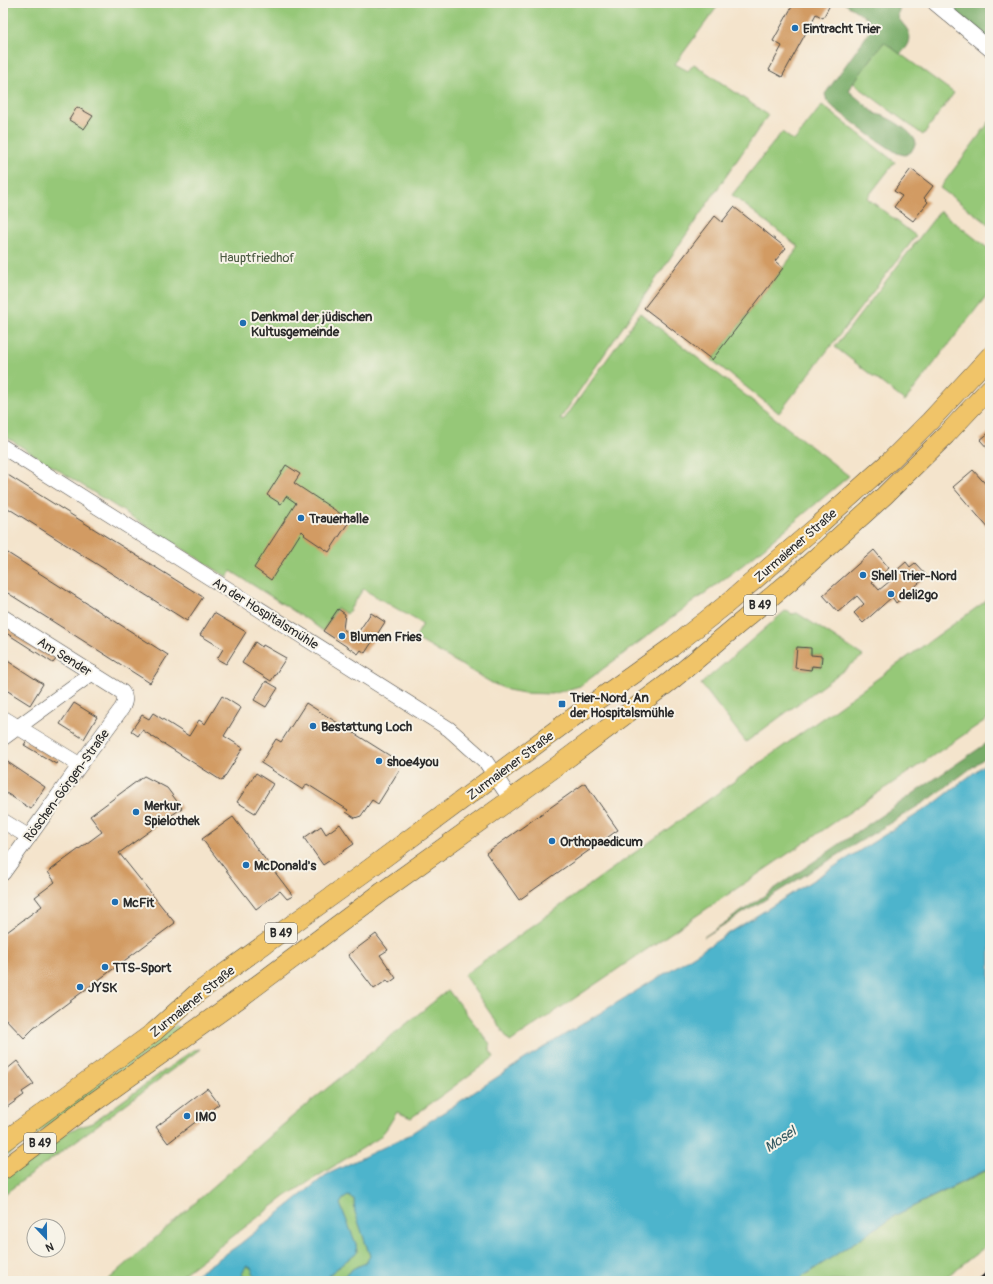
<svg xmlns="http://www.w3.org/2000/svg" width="993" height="1284" font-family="Pangolin,sans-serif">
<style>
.green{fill:#96c878;stroke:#607a52;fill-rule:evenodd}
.forest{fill:#78ac68;stroke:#526c4a}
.water{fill:#4db4cc;stroke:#3c707c}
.building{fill:#d29b64}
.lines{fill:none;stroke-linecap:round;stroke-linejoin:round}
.minor-casing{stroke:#494743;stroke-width:16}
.major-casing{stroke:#494743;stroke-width:20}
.minor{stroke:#fff;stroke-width:15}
.major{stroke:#f0c469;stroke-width:19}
.rail{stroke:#2b2b2b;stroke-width:3}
.poi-dot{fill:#1f6fb2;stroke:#f7f3e8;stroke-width:1.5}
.labels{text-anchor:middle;stroke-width:4;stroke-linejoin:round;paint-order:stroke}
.shield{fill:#f7f3e8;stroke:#686764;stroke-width:1}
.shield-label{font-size:12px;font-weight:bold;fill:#2b2b2b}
.poi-label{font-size:13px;font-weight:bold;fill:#2b2b2b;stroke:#f7f3e8;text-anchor:start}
.park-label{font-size:13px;fill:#4b5a42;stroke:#f7f3e8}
.street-label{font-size:13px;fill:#2b2b2b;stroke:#f7f3e8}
.water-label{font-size:14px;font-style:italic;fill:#375b63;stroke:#f7f3e8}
</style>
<rect width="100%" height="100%" fill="#f7f3e8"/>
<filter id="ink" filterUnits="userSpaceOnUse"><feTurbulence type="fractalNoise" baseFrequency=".025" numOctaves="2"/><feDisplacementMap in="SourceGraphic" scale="8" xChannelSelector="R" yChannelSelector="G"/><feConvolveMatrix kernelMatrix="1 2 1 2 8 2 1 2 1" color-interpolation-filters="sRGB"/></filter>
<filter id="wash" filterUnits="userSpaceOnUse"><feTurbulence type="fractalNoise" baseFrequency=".012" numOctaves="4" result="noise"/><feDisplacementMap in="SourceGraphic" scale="16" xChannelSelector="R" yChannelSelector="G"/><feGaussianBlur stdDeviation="0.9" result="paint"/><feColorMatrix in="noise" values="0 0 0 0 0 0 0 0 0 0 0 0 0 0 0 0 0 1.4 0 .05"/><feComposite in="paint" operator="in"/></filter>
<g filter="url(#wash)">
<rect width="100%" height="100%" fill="#f4e4cc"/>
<g class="green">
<polygon points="3,3 720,3 675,64 688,71 694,64 768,115 560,419 563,421 640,313 849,476 744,564 580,686 552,694 524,693 508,690 492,683 415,638 423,624 363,589 347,614 337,608 323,631 311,622 231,571 227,577 3,435"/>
<polygon points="884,42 954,93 923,135 853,83"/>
<polygon points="822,105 895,162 867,198 916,236 779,413 712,360 799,247 732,195 782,132 794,141"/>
<polygon points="990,121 990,225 940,188"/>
<polygon points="940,211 990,250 990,291 905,401 835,347"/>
<polygon points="990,598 990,717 510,1042 464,975"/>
<path d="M 785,611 L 789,612 L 792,614 L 797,613 L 863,656 L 746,742 L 701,684 ZM 797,647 L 810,648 L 811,655 L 822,656 L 821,667 L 812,666 L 811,670 L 795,668 Z"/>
<polygon points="448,990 490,1044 490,1051 494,1057 411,1118 397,1112 387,1128 379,1138 286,1196 174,1281 107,1281 293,1116"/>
<polygon points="176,1025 181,1029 3,1159 3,1153"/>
<polygon points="200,1049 3,1195 3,1179 69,1131 92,1123 193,1050"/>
<polygon points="990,1169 990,1243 941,1281 796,1281 896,1215"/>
<polygon points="348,1196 354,1199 355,1212 370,1256 366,1263 354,1268 338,1281 331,1281 329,1275 357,1252 356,1244 340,1204 343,1199"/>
<polygon points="245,1266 251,1268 257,1281 246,1281 242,1274"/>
</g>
<g class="forest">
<path d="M 844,3 L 901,3 C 900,7 898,12 898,15 C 898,19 901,21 903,24 C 913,35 912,44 900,54 L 884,42 L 853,83 L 849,91 L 876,114 C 888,116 914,132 916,143 L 911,152 L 905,155 L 897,153 L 871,136 L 834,108 L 827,101 L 825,94 L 873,27 L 867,18 Z"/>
<polygon points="944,3 990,3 990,42"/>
<polygon points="990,741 990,754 931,798 704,937"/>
</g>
<polygon class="water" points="990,760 990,1168 896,1215 796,1281 338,1281 354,1268 366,1263 370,1256 355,1212 354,1199 348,1196 343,1199 340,1204 356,1244 357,1252 329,1275 332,1281 257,1281 251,1268 246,1266 242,1274 246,1281 187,1281 240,1244 326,1175 407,1136 525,1059 685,961 935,803"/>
<g id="blocks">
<g class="building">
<polygon points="794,3 831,3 823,18 816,14 782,77 769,70 782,46 773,41"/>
<polygon points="77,107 93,116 84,129 69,120"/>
<polygon points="911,169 933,186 924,198 928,202 913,221 894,207 902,196 894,191"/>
<polygon points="734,207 786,248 775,261 783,268 712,360 644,308 715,216 722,222"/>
<polygon points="990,432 990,451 980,440"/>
<polygon points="286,465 300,474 294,483 350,520 329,552 304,535 305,534 302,531 271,580 254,568 296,503 286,496 281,504 267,495"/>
<polygon points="973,470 990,489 990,530 953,487"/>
<polygon points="3,472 203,597 187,621 3,505"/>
<polygon points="3,550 168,655 150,683 3,590"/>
<polygon points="874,550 889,568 872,582 879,590 890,581 888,578 906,562 910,567 915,563 927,576 896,603 892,597 863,623 854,613 864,604 857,596 838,612 823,595"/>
<polygon points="338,609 345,614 343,629 355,637 371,613 385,622 365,653 361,650 358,654 323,631"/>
<polygon points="214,613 246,632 226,664 217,659 223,649 200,635"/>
<polygon points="3,624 57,658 53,663 3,631"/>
<polygon points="255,642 262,647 263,645 286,658 271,681 242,663"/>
<polygon points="797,647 811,648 811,655 822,656 821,667 812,666 811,670 795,668"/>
<polygon points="3,658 43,684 30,705 3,688"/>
<polygon points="266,681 278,688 266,707 254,700"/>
<polygon points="222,696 241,708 224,736 243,748 222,781 142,730 138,736 131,731 142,715 149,719 153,713 189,736 199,720 205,724"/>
<polygon points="74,703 97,717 84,739 60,724"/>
<polygon points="306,703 403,764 378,804 372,800 361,816 355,818 346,812 348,810 307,784 303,790 261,763 276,739 281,742"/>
<polygon points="27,740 59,759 56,764 24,745"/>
<polygon points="3,759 45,787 31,809 3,791"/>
<polygon points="256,773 273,784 255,813 237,802"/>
<polygon points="144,776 167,788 182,808 119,853 175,923 34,1028 24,1038 3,1016 3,935 42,906 35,897 55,882 48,872 102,832 90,816"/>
<polygon points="585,783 618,830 519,900 486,853"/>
<polygon points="233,817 293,896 287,899 280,891 256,909 202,839"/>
<polygon points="340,824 354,844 323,865 304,838 321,826 326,834"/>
<polygon points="376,934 388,950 380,955 396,978 389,983 387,980 374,989 348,955"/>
<polygon points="17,1061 34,1084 22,1092 24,1095 3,1110 3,1069 5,1068 6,1070"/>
<polygon points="207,1088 219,1104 168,1143 156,1127"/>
</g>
</g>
</g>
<g filter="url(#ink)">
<use href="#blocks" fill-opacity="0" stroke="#494743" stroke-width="1"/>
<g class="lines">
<g class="minor-casing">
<g id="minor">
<polyline points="935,3 990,49"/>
<polyline points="3,447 449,729 486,762 511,800"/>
<path d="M 3,617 L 122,692 C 126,698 125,702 122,708 L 80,765 L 3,873"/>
<polyline points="3,718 80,765"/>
<polyline points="3,738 92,673"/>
<polyline points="3,821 29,837"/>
</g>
</g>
<g class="major-casing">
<g id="major">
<polyline points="3,1142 154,1032 197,993 365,872 568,721 672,647 723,607 821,523 890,461 930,421 990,356"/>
<polyline points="3,1170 76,1115 240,998 386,889 553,769 672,680 790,581 884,496 946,435 990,388"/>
</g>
</g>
<use href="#minor" class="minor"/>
<use href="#major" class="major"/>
<polyline class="rail" points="978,1281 990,1271"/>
</g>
</g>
<g class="poi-dot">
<circle cx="795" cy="28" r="4"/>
<circle cx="243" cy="323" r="4"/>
<circle cx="301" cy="518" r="4"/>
<circle cx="863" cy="575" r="4"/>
<circle cx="891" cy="594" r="4"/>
<circle cx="342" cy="636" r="4"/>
<rect x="558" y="700" width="8" height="8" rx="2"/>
<circle cx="313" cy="726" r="4"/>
<circle cx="379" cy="761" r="4"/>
<circle cx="136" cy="812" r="4"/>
<circle cx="552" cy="841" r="4"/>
<circle cx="246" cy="865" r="4"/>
<circle cx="115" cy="902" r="4"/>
<circle cx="105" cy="967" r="4"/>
<circle cx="80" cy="987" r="4"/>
<circle cx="187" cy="1116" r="4"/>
</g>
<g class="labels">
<g class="shield">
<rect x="744" y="595" width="32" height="20" rx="3"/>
<rect x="265" y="923" width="32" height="20" rx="3"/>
<rect x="24" y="1133" width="32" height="20" rx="3"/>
</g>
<g class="shield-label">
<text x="760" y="609">B 49</text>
<text x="281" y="937">B 49</text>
<text x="40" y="1147">B 49</text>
</g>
<g class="poi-label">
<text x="803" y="33">Eintracht Trier</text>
<text x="251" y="321">Denkmal der jüdischen<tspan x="251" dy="15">Kultusgemeinde</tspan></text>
<text x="309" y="523">Trauerhalle</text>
<text x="871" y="580">Shell Trier-Nord</text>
<text x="899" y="599">deli2go</text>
<text x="350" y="641">Blumen Fries</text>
<text x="570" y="702">Trier-Nord, An<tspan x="570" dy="15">der Hospitalsmühle</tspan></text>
<text x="321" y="731">Bestattung Loch</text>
<text x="387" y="766">shoe4you</text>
<text x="144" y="810">Merkur<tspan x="144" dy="15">Spielothek</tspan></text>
<text x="560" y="846">Orthopaedicum</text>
<text x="254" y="870">McDonald's</text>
<text x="123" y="907">McFit</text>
<text x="113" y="972">TTS-Sport</text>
<text x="88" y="992">JYSK</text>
<text x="195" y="1121">IMO</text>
</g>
<g class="park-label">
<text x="257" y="262">Hauptfriedhof</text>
</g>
<g class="street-label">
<text transform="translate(795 545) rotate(-41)" y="5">Zurmaiener Straße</text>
<text transform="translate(266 613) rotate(32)" y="5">An der Hospitalsmühle</text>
<text transform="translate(65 656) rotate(32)" y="5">Am Sender</text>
<text transform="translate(510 765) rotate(-37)" y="5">Zurmaiener Straße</text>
<text transform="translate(66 785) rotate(-54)" y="5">Röschen-Görgen-Straße</text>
<text transform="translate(192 1001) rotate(-39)" y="5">Zurmaiener Straße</text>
</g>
<g class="water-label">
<text transform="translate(780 1139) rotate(-34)" y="5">Mosel</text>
</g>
</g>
<rect width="993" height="1284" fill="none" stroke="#f7f3e8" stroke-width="16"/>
<g transform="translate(46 1238) rotate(158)"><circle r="19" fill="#f7f3e8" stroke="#a5a39c"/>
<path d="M0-3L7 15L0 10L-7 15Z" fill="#1f6fb2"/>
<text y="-6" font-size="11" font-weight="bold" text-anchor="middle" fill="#2b2b2b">N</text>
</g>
</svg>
